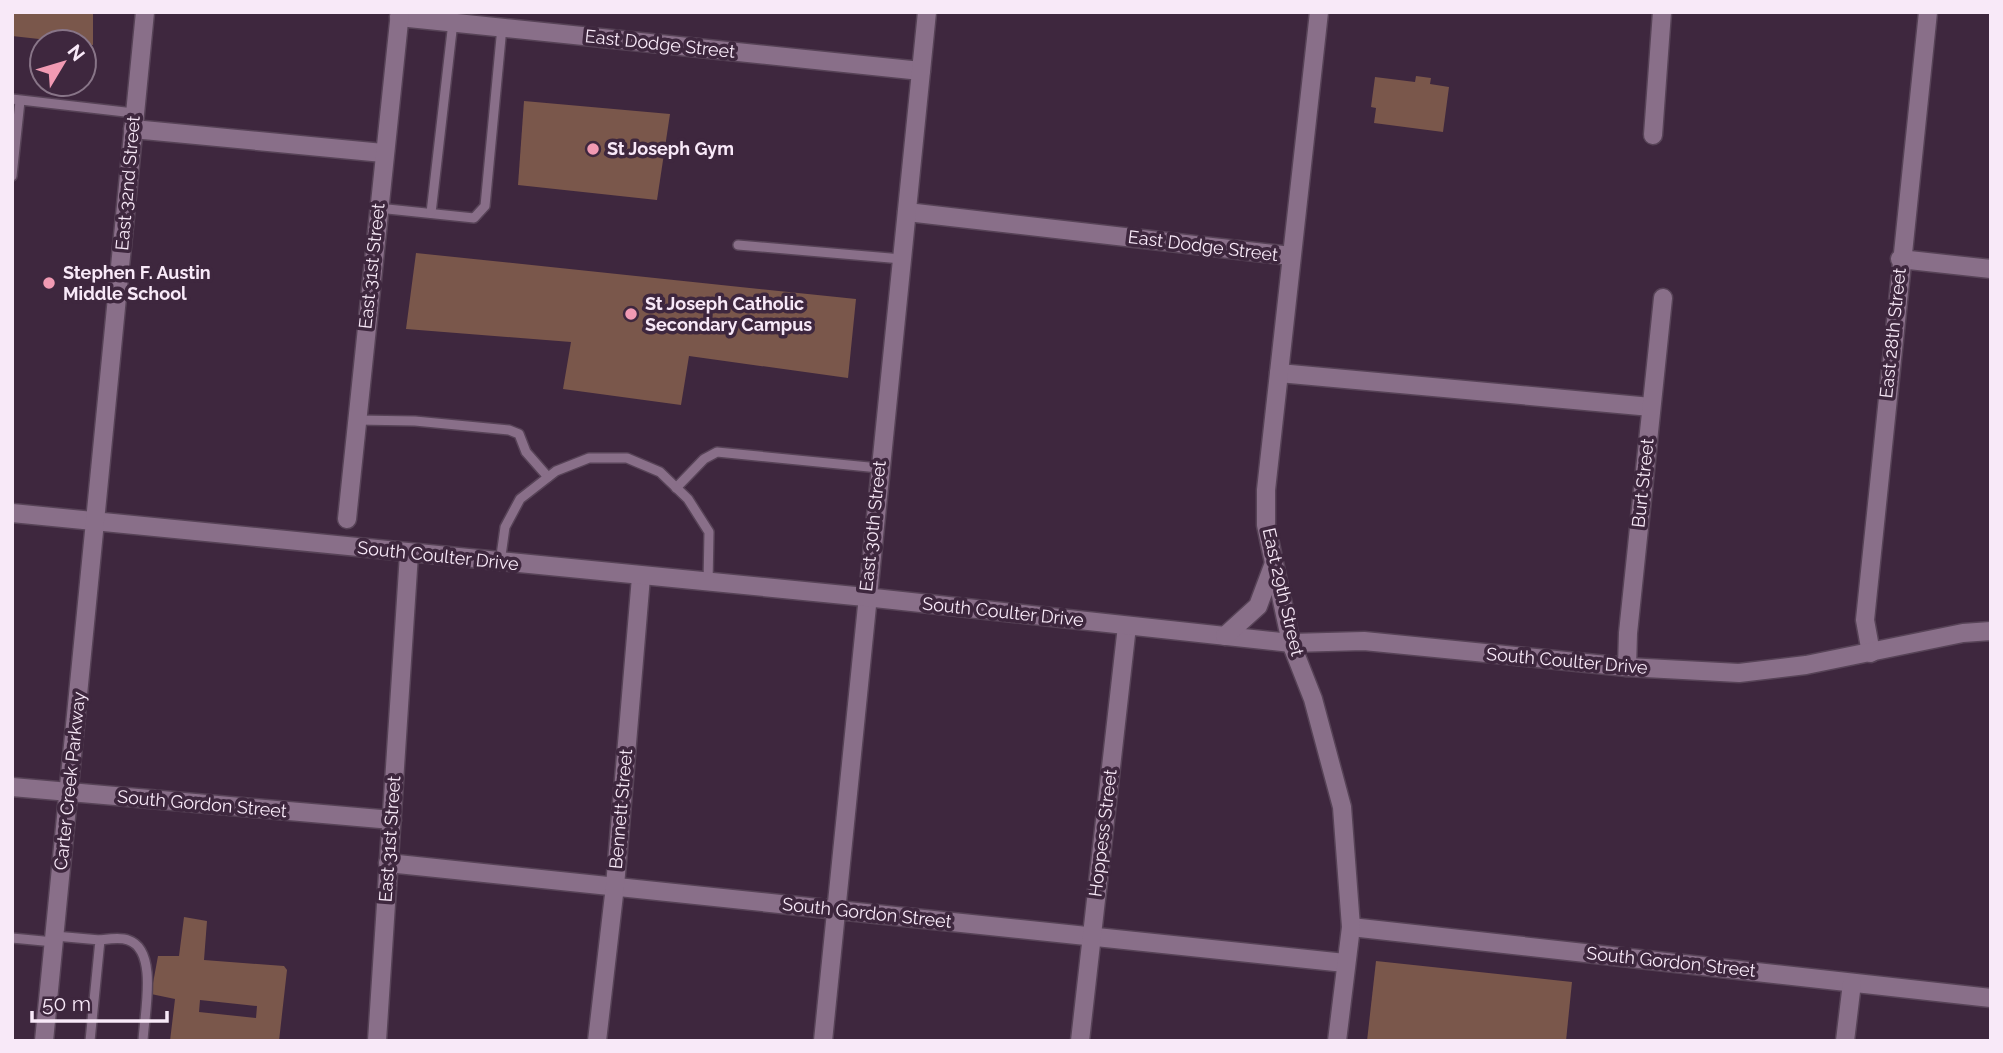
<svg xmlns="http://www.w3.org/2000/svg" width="2003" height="1053" font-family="Raleway,sans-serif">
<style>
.building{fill:#7a574b;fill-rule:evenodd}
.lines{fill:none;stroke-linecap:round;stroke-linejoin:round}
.service-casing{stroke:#574357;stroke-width:12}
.minor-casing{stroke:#574357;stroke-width:21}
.tertiary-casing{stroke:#574357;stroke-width:21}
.secondary-casing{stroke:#574357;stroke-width:21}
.service{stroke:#896f89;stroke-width:9}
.minor{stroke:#896f89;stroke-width:18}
.tertiary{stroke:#896f89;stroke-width:18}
.secondary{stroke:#896f89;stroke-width:18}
.poi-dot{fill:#f19ab3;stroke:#3e273e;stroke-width:2.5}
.labels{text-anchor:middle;stroke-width:7;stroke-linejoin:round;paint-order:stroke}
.street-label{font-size:18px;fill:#f8e9f8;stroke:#3e273e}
.poi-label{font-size:18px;font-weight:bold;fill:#f8e9f8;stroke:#3e273e;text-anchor:start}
</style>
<rect width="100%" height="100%" fill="#3e273e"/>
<g class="building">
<polygon points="12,12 93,12 93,45 12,36"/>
<polygon points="1416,76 1431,78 1430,84 1449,87 1443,132 1374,123 1376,108 1371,107 1375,77 1415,82"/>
<polygon points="524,101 670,114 657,200 518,185"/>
<polygon points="416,253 856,299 848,378 689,356 681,405 563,389 571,342 406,329"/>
<path d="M 184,917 L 207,921 L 204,960 L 284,966 L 287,970 L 279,1041 L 170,1041 L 175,999 L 151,994 L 158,956 L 179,956 ZM 200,1000 L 257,1006 L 256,1018 L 199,1012 Z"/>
<polygon points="1376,961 1572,982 1566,1041 1367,1041"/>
</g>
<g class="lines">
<g class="service-casing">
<g id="service">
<polyline points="12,99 134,113"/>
<polyline points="12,176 20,101"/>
<polyline points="378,208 474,218 485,206 502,27"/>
<polyline points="431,213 453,22"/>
<polyline points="738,245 902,259"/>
<polyline points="357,420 415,421 509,430 519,434 526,452 548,477"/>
<polyline points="676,488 704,459 717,452 879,468"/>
<polyline points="500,563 505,527 520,499 556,471 589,458 627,458 660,472 688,499 709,532 708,583"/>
<polyline points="55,936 100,940 90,1041"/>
<polyline points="12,938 54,942"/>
<path d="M 100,940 C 109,939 120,937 128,940 C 159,950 144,1015 143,1041"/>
</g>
</g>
<g class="minor-casing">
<g id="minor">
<polyline points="399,17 921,71"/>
<polyline points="133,129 383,153"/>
<polyline points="1653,135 1662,12"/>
<polyline points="907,212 1291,256"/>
<polyline points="1900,259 1991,269"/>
<polyline points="1279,373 1651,407"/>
<polyline points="347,519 400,12"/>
<polyline points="1871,653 1865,620 1928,12"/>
<polyline points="1627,667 1628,633 1663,298"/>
<polyline points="12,787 392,820"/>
<polyline points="388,863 1345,963"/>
<polyline points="1351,927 1991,998"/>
<polyline points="377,1041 409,554"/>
<polyline points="597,1041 615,886 641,577"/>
<polyline points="823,1041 927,12"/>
<polyline points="1080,1041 1127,626"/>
<polyline points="1845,1041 1852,983"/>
</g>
</g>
<g class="tertiary-casing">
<g id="tertiary">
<polyline points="12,513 865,597 1291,643 1364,641 1627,667 1739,673 1806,665 1963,633 1991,631"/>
<polyline points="44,1041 145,12"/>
</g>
</g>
<g class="secondary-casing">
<g id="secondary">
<polyline points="1319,12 1266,490 1266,525 1291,643 1313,699 1342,807 1351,927 1337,1041"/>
<polyline points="1225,636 1258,606 1273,566"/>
</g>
</g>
<use href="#service" class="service"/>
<use href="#minor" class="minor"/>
<use href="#tertiary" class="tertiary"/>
<use href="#secondary" class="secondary"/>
</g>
<g class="poi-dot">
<circle cx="593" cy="149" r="7"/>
<circle cx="49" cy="283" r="7"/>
<circle cx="631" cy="314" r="7"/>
</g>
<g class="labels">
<g class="street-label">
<text transform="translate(660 44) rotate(6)" y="6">East Dodge Street</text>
<text transform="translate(128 183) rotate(-85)" y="6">East 32nd Street</text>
<text transform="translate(1203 246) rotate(7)" y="6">East Dodge Street</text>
<text transform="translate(372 266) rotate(-84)" y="6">East 31st Street</text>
<text transform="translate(1893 333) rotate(-84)" y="6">East 28th Street</text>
<text transform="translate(1643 483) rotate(-84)" y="6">Burt Street</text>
<text transform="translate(873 526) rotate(-84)" y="6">East 30th Street</text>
<text transform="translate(438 556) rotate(6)" y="6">South Coulter Drive</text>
<text transform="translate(1283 592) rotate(77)" y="6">East 29th Street</text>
<text transform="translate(1003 612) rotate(6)" y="6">South Coulter Drive</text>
<text transform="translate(1567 661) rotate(5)" y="6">South Coulter Drive</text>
<text transform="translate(70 781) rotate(-84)" y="6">Carter Creek Parkway</text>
<text transform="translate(202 804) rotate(5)" y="6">South Gordon Street</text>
<text transform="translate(621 809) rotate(-85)" y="6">Bennett Street</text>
<text transform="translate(1103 833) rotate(-83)" y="6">Hoppess Street</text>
<text transform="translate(390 839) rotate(-86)" y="6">East 31st Street</text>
<text transform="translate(867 913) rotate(6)" y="6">South Gordon Street</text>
<text transform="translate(1671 962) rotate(6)" y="6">South Gordon Street</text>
</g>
<g class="poi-label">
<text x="607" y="155">St Joseph Gym</text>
<text x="63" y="279">Stephen F. Austin<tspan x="63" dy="21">Middle School</tspan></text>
<text x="645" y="310">St Joseph Catholic<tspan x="645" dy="21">Secondary Campus</tspan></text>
</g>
</g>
<rect width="2003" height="1053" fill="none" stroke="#f8e9f8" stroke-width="28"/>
<g transform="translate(63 63) rotate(52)"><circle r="33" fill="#3e273e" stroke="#887588" stroke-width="2"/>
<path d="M0-5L12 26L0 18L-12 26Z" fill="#f19ab3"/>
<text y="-10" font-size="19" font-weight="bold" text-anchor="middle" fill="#f8e9f8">N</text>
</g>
<path d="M32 1011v10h135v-10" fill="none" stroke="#f8e9f8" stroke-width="3.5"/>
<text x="42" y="1011" font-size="21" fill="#f8e9f8" stroke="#3e273e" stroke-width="5" paint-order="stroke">50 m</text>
</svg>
